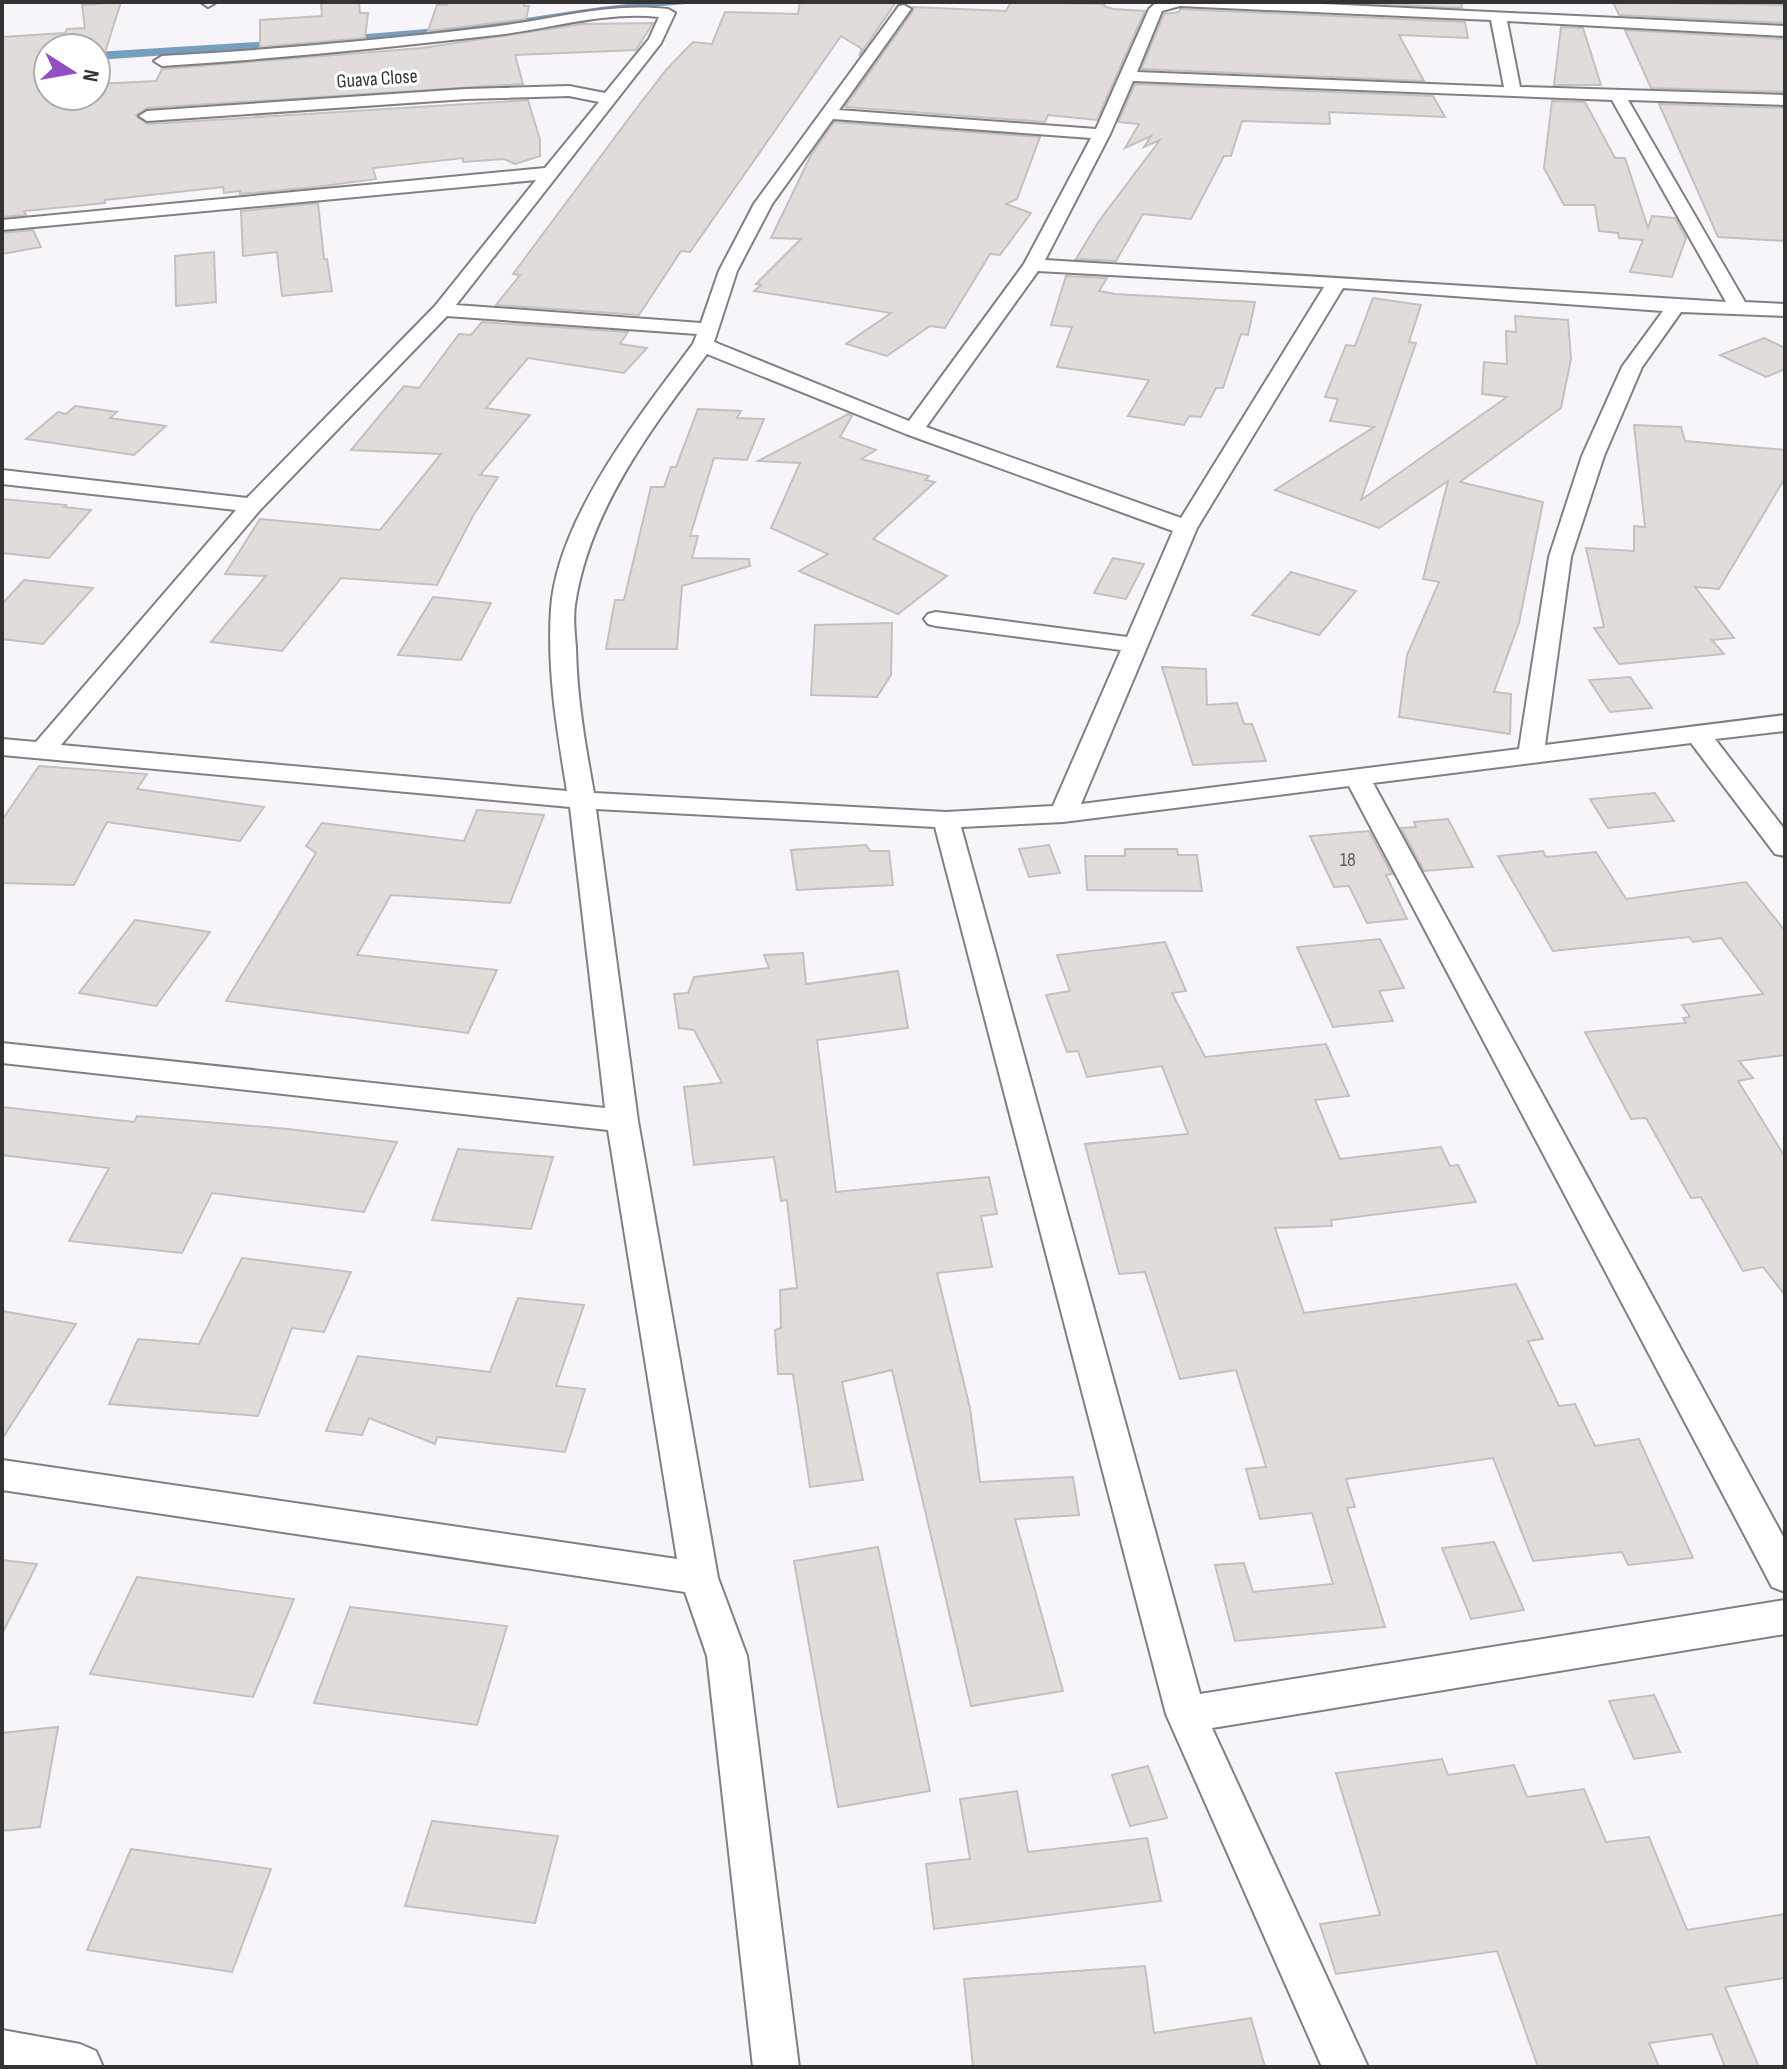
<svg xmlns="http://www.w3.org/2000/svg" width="1787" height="2069" font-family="'Sofia Sans Condensed',sans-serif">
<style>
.water{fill:#769ebe}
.building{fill:#e1dcd9;stroke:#c4c0bd;stroke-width:2}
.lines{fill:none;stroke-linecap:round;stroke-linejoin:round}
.street-casing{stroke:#807f83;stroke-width:4}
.street{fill:#fff;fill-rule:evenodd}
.labels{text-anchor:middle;stroke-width:6;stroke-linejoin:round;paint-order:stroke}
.far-street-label{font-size:20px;fill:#333334;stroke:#fff}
.number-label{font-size:20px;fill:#5e5d5d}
</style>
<rect width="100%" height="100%" fill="#f7f5fa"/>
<path class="water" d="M 655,2 L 709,2 L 603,11 L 516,26 L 403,39 L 96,60 L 96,52 C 224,44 352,37 480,24 C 539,18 596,5 655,2 Z"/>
<g class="building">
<polygon points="121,2 96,81 96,48 48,48 48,96 96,96 96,84 156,81 162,69 422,48 582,24 653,23 636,50 515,55 523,84 147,108 136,115 147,124 528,100 540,140 540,156 515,164 504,159 463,162 463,158 373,168 376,179 316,187 240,194 240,191 224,193 223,187 105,200 105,203 24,211 26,215 2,217 2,37 65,33 67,29 85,28 82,5"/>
<polygon points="321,2 359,2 360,13 368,13 365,38 260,47 260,20 322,16"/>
<polygon points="448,2 525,2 524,6 529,6 526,19 428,31 437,5 447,5"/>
<polygon points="800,2 896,2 859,56 862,49 841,36 690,252 681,251 639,315 496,305 520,275 513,274 633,113 666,70 693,42 712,44 725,12 798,14"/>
<polygon points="1011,2 1105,4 1104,6 1113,9 1145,11 1097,120 1048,115 1045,122 845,107 913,11 913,7 1006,11"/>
<polygon points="1345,2 1461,2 1462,8"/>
<polygon points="1613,2 1785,5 1785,23 1619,15"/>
<polygon points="1180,9 1465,22 1468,38 1399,35 1424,81 1141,69 1164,14 1179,12"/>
<polygon points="1561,27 1583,28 1601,85 1554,85"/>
<polygon points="1625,30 1785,39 1785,92 1651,88"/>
<polygon points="1135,84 1433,96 1445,117 1329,112 1330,124 1242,121 1231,156 1224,156 1191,219 1143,214 1116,261 1076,259 1099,221 1160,140 1144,147 1151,136 1125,148 1139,124 1118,122"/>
<polygon points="1552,101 1585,102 1615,158 1625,158 1648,228 1652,216 1675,218 1686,238 1672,277 1630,272 1643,240 1619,238 1618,233 1599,231 1595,205 1564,205 1544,168"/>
<polygon points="1659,104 1785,108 1785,241 1718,237"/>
<polygon points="834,122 1040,137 1017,199 1006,204 1031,213 1000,255 990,254 945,328 930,326 887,356 846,344 891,313 754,291 761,285 756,284 801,239 771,238 811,155"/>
<polygon points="318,203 324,259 327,259 332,291 282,296 277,252 243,256 241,211"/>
<polygon points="33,230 41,247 2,254 2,233"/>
<polygon points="214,252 216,302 176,306 175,256"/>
<polygon points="1066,276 1107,278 1099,291 1115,294 1255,302 1248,335 1241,334 1223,388 1216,388 1201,417 1189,416 1184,425 1128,416 1149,380 1057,367 1072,327 1051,325"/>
<polygon points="1373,298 1421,305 1409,342 1416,343 1361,500 1507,397 1482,394 1484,362 1507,364 1506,331 1516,332 1515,316 1568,320 1571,359 1561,408 1460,482 1543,502 1519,623 1494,692 1511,694 1510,734 1399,717 1407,655 1439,582 1423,579 1448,481 1379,528 1275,490 1374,427 1330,421 1338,399 1325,397 1346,345 1355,346"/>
<polygon points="482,322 628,332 620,344 647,348 624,373 528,358 486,408 530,415 480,475 498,477 473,516 437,585 341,578 282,651 211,642 266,576 225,574 260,519 380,530 441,454 351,450 404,386 419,388 459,334 471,335"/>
<polygon points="1764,338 1785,348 1785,369 1766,377 1720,355"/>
<polygon points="75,406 117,412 110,418 166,426 134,455 26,439 58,412 66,414"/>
<polygon points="698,409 741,411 737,418 764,419 747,460 714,458 690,536 698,536 692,558 749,559 750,566 682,586 677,649 606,649 615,600 624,600 651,487 664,487 671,467 676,467"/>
<polygon points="848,414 852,416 840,437 876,450 861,459 929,476 925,480 935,482 873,539 947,576 898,614 799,571 828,554 771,528 800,463 758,461"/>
<polygon points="1634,425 1681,427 1685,441 1785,450 1785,478 1719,589 1695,587 1734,638 1712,640 1724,654 1619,664 1594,628 1604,627 1586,548 1634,551 1634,526 1645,527"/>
<polygon points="2,499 66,505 64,507 91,510 49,558 2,553"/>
<polygon points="1113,558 1144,564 1126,599 1094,593"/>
<polygon points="1291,572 1356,591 1319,635 1252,615"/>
<polygon points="24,580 93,588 43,644 2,639 2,604"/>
<polygon points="433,597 491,603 461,660 398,655"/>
<polygon points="892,623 891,675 877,697 811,695 815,625"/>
<polygon points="1162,667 1206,669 1207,705 1237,703 1244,724 1252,724 1266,761 1193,765"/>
<polygon points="1630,677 1652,708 1610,712 1589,680"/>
<polygon points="39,766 147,774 137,789 264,807 240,841 107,822 74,885 2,883 2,820"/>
<polygon points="1655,793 1674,821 1608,828 1590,799"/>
<polygon points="477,810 544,815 510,903 391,895 357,955 497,970 468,1033 226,1001 316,853 306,846 322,823 464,841"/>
<polygon points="1448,819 1473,867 1424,871 1401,828 1416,827 1414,822"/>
<polygon points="1369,831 1392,874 1386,875 1407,919 1367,923 1349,886 1334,887 1310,836"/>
<polygon points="866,845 870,851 889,851 893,885 797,890 791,850"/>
<polygon points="1049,845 1060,873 1029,877 1019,849"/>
<polygon points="1125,849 1177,849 1178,855 1197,855 1202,891 1087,890 1085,856 1125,856"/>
<polygon points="1543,851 1546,857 1596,852 1626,899 1746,882 1785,931 1785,1055 1739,1061 1753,1078 1738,1081 1785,1157 1785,1295 1763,1267 1743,1271 1701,1197 1691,1198 1646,1118 1631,1119 1585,1032 1686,1023 1683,1018 1690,1017 1682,1005 1763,994 1721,938 1693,942 1689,937 1553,951 1498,856"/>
<polygon points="135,920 210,932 156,1006 79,993"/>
<polygon points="1380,939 1404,988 1379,991 1393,1021 1333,1027 1297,947"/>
<polygon points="1165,942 1186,991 1172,993 1205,1057 1326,1044 1349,1096 1315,1100 1340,1159 1441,1147 1450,1166 1458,1165 1476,1202 1331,1220 1332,1226 1275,1228 1304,1313 1516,1284 1543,1339 1528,1341 1559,1406 1575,1404 1595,1446 1639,1439 1693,1558 1628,1565 1622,1552 1533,1561 1493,1458 1346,1479 1355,1507 1347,1508 1385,1627 1235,1641 1215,1565 1244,1563 1253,1592 1333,1584 1312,1513 1260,1519 1246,1469 1266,1467 1236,1370 1180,1379 1145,1272 1119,1274 1085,1144 1188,1134 1162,1066 1087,1077 1078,1051 1067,1052 1046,995 1070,991 1057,955"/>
<polygon points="803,953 806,984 898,971 908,1028 817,1040 836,1192 989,1177 997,1214 981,1216 992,1267 937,1273 970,1408 980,1482 1073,1477 1079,1515 1015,1519 1063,1691 971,1706 892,1370 842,1382 863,1480 810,1487 793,1374 778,1374 775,1330 781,1328 780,1290 797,1288 787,1200 781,1201 774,1157 694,1165 684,1087 722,1083 694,1030 679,1028 674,994 688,993 694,977 769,968 764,955"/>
<polygon points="2,1107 134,1122 137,1116 288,1129 397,1142 364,1212 212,1193 182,1253 69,1241 109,1168 2,1155"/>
<polygon points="458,1149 553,1157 531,1229 432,1220"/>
<polygon points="242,1258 351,1272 324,1332 292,1328 258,1416 109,1404 138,1339 199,1344"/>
<polygon points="518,1298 584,1305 556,1386 585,1389 565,1452 437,1437 435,1444 369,1418 362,1435 326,1431 358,1356 490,1372"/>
<polygon points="2,1311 76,1324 2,1439"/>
<polygon points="1494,1542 1524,1610 1471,1619 1442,1548"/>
<polygon points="878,1547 930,1791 838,1807 794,1561"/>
<polygon points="2,1560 37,1564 2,1634"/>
<polygon points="137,1577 294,1599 253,1697 90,1674"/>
<polygon points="350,1607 507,1626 477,1725 314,1703"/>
<polygon points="1654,1695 1680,1752 1634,1759 1609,1701"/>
<polygon points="58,1727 40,1827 2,1831 2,1733"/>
<polygon points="1442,1759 1448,1775 1514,1765 1527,1797 1584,1789 1606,1842 1649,1837 1687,1930 1785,1914 1785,1978 1725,1987 1759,2067 1725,2067 1712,2034 1649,2043 1659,2067 1538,2067 1497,1951 1336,1974 1320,1924 1380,1915 1336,1773"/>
<polygon points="1148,1766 1167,1818 1130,1826 1112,1775"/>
<polygon points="1017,1791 1028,1852 1147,1838 1161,1901 934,1929 926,1864 970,1859 960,1799"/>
<polygon points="432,1821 558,1836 535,1923 405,1906"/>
<polygon points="131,1849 271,1869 232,1972 87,1950"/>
<polygon points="1145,1966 1154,2033 1251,2018 1265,2067 973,2067 964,1979"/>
</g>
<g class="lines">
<g class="street-casing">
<g id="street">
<polygon points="201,2 215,2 215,3 208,7"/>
<path d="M 1157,2 L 1282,2 L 1785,26 L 1785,36 L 1507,21 L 1520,87 L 1785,95 L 1785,105 L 1628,100 L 1745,302 L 1785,304 L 1785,316 L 1681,312 L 1642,367 L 1604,456 L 1571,557 L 1545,745 L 1785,715 L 1785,731 L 1715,739 L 1785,830 L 1785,856 L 1775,854 L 1691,743 L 1373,783 L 1785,1540 L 1785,1592 L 1772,1587 L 1349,786 L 1063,822 L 961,827 L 1200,1694 L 1785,1600 L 1785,1634 L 1212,1728 L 1368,2067 L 1322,2067 L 1166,1714 L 935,827 L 596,809 L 638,1121 L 718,1578 L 747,1656 L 799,2067 L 753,2067 L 707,1656 L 685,1592 L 2,1490 L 2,1460 L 677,1559 L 608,1130 L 2,1063 L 2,1043 L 605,1108 L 570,807 L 2,755 L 2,739 L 36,742 L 236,510 L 2,484 L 2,470 L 247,498 L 435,306 L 536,180 L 2,230 L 2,220 L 545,168 L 599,102 L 569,96 L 466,99 L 147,121 L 139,116 L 147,111 L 466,89 L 569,86 L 605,93 L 649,39 L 659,17 C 604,11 550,29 496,35 C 385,48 274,59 162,66 L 154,61 L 162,56 C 272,50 382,40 492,27 C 551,20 608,2 668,9 L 675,13 L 661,43 L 456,305 L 701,323 L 719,271 L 754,204 L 899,6 L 904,5 L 911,9 L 839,110 L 1096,129 L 1149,9 ZM 1180,6 L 1491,20 L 1504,87 L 1137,72 L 1162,11 ZM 1133,81 L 1612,100 L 1726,302 L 1045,260 L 1110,134 ZM 833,119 L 1091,138 L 1024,264 L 909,421 L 714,342 L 737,271 L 772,204 ZM 1038,271 L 1324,287 L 1181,518 L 926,427 ZM 1343,288 L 1663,311 L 1622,367 L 1582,456 L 1549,557 L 1519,749 L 1081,804 L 1197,528 ZM 447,316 L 697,334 L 693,344 C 640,415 557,519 551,609 C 547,671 557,730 567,791 L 61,745 L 260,510 ZM 707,354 L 906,434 L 1173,531 L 1127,637 L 936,612 L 928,614 L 924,619 L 928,624 L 936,626 L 1121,650 L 1053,806 L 946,812 L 594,793 C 585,744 577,698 576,648 C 575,634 573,619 575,605 C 589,510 651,429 707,354 Z"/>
<polygon points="2,2030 80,2044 96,2051 103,2067 2,2067"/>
</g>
</g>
<use href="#street" class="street"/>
</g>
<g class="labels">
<g class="far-street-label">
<text transform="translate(377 78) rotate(-4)" y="7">Guava Close</text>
</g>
<g class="number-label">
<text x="1348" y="866">18</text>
</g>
</g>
<rect width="1787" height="2069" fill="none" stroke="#333334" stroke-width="8"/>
<g transform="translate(72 72) rotate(101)"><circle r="38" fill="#ffffff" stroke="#adadae" stroke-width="2"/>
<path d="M0-6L14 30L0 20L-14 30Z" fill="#934ec2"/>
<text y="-12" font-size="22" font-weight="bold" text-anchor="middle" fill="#333334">N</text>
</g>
</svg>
